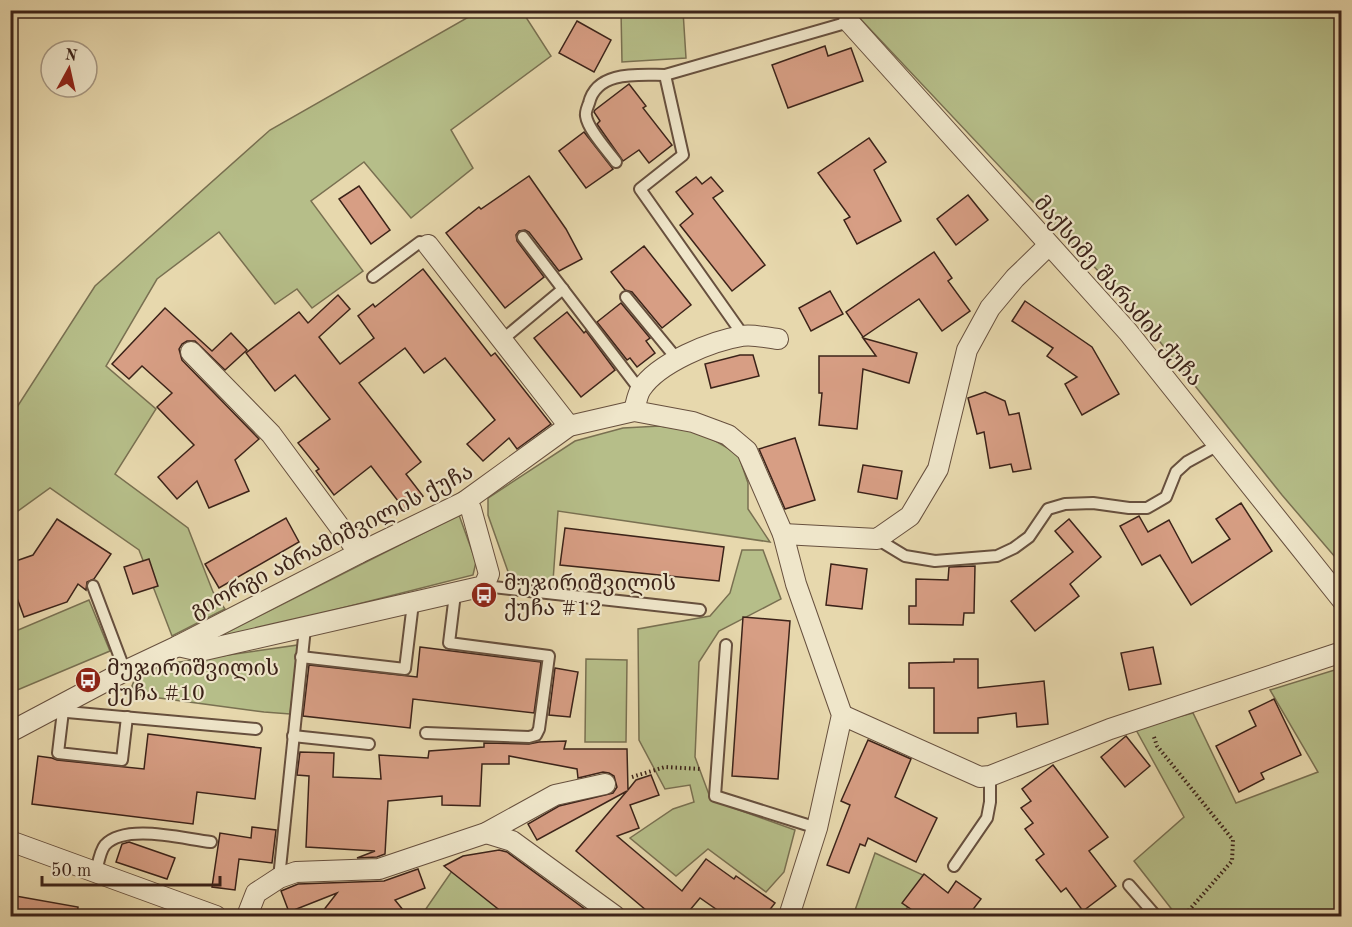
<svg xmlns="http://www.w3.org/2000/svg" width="1352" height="927" font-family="'Old Standard TT','Noto Serif Georgian',serif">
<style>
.green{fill:#b6be89;stroke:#797051;stroke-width:1.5}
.building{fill:#d79e84;stroke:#3c2319;stroke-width:1.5}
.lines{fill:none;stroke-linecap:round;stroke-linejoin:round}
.lane-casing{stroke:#67503e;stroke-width:14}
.street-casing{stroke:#67503e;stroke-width:22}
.path{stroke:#3c2319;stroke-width:4;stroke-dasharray:1.5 3;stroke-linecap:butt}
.lane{stroke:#efe6ca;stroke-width:10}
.street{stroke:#efe6ca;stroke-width:20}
.labels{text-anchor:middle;stroke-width:4.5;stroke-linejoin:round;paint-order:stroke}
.street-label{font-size:22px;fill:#3c2319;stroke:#efe6ca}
.poi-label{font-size:22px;fill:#3c2319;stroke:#efe6ca;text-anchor:start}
</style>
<rect width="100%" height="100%" fill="#e7d8ad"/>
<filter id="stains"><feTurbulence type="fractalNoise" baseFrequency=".00333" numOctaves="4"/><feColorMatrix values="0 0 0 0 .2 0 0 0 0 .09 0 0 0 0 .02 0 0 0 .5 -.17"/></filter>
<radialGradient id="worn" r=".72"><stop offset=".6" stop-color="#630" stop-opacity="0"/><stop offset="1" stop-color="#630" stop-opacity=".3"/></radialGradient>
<g class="green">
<polygon points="479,11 522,11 551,56 451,130 473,168 411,218 364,162 311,201 363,271 312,308 297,289 275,304 219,232 157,279 106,366 156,409 115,474 188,528 213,592 225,609 172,636 139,550 50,488 11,516 10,418 95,286 270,130"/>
<polygon points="621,11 683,11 686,58 622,62"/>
<polygon points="853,11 1341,11 1341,564 1282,495 1133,308"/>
<polygon points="660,426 700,432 738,454 748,483 748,509 770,542 558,511 553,581 511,580 488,515 488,498 575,441 623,428"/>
<polygon points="459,515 476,562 473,575 208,642"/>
<polygon points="742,550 763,550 781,599 719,631 699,662 695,757 711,800 795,830 784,872 766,892 708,849 676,876 630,838 673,809 694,802 690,785 665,789 639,740 638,629 710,616 730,593"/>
<polygon points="89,600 110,651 15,691 11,680 11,633"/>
<polygon points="298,645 290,714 264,712 137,695 132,686 136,676 145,667"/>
<polygon points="586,659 627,660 626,742 585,742"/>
<polygon points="1341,668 1341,916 1177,916 1134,861 1184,817 1135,728 1193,713 1236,803 1318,772 1270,690"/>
<polygon points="875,853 923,875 903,916 853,916"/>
<polygon points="452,871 513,913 510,916 421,916"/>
</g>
<g class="building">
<polygon points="577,21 611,40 594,72 559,53"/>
<polygon points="825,46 828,56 851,48 863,81 788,108 772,65"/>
<polygon points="629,84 646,106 643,108 672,145 649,163 639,150 623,161 597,124 600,121 594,112 595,110"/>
<polygon points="584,132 613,169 586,188 559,151"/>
<polygon points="869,138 886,162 874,170 901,221 857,244 844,220 850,217 818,173"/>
<polygon points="529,176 566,229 582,259 559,271 529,232 525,230 519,231 516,235 517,241 544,277 505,308 446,233 479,207 481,209"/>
<polygon points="696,177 702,184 711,177 723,191 713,198 765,265 732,291 680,225 693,214 676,192"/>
<polygon points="359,186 390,230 371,244 339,199"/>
<polygon points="968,195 988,220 956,245 937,219"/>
<polygon points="644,246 691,305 662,328 632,292 625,290 611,272"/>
<polygon points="934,252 952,278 948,281 970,311 942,331 919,299 863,337 846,312"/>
<polygon points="423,269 491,356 495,353 551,424 517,449 509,438 483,461 467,444 495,420 445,358 424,373 405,348 359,383 421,462 406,474 423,496 405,510 371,466 334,495 316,471 319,469 298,443 330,419 295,375 275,391 246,353 299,312 308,323 338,295 350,309 319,337 340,364 374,338 358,316 373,304 375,307"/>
<polygon points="830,291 843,314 811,331 799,308"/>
<polygon points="1025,301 1092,347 1119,394 1082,415 1065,384 1077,377 1047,356 1053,348 1012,321"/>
<polygon points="621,303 650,338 646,341 655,353 637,367 630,358 627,360 597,322"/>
<polygon points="165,308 212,351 231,333 247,350 225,370 195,341 187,341 182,344 179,349 182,360 259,439 235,460 249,491 209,508 197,481 177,499 158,477 194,445 157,407 172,393 142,366 129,379 112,364"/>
<polygon points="567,312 584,333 586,331 615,370 581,397 534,338"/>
<polygon points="863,338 917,353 909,383 863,369 857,429 819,425 822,393 819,393 819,356 876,356"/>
<polygon points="740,355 753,355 759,376 711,388 705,364"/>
<polygon points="985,392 1005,401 1009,415 1019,413 1031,469 1013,472 1011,464 990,468 984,432 977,434 968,398"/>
<polygon points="795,438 815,500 785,509 759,449"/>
<polygon points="863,465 902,471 897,499 858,492"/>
<polygon points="1241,503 1272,551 1191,605 1160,555 1142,565 1120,526 1139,516 1148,532 1169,520 1192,563 1230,539 1216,519"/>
<polygon points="286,518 299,542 219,588 205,564"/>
<polygon points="57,519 111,554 94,579 87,582 86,590 78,584 67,602 24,617 10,579 10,563 33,555"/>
<polygon points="1069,519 1101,557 1070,584 1079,596 1035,631 1011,601 1073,552 1055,531"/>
<polygon points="565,528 724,547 719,581 560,565"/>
<polygon points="149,559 158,586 133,594 124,567"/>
<polygon points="831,564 867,569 862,609 826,605"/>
<polygon points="975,566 974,613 964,613 963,625 909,624 909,606 916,606 916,579 948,580 949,567"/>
<polygon points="743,617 790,621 778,779 732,776"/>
<polygon points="420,647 541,662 534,713 413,699 410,728 303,716 309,665 417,677"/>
<polygon points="1153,647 1161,684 1129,690 1121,653"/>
<polygon points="954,659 978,659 978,688 1044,681 1048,724 1017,727 1016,713 978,718 978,733 934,733 934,688 909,688 909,663 954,662"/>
<polygon points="555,668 578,672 570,717 549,715"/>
<polygon points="1274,699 1301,755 1261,773 1264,779 1239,792 1216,746 1256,726 1249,711"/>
<polygon points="148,734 261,748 255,799 197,792 193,824 32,804 38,756 52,758 57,760 144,769"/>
<polygon points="1126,736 1150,766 1125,787 1101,757"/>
<polygon points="868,740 911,759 895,797 937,818 916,862 868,838 865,846 860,844 849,873 827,865 850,805 841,801"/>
<polygon points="566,741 564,749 627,749 628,790 636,780 651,775 659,795 630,805 639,828 617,836 682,891 706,859 734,879 736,876 775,903 765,916 726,916 700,898 685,916 653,916 576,851 627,791 537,840 528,824 559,806 613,793 617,787 614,776 609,773 603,772 578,778 577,769 509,756 509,764 482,764 480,806 442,805 442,796 388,801 385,854 377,857 357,858 375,851 306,847 309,776 297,775 300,752 334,753 333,777 381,779 379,755 428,758 429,751 484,747 484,743 529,744 539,742"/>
<polygon points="1053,765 1108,837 1089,851 1116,886 1083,911 1066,888 1061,892 1036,860 1044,854 1025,829 1033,823 1021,808 1031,801 1022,789"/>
<polygon points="252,827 276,830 272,863 239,859 235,890 212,887 220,833 251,838"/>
<polygon points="129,842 175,858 167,879 116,862 122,844"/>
<polygon points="499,850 507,852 586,910 582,916 507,916 444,866 463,856"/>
<polygon points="418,869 425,888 395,900 408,916 319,916 337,893 289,912 281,891 298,884 384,881"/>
<polygon points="924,874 948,893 956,881 981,899 968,916 921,916 902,903"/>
<polygon points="10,895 78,907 77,916 10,916"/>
</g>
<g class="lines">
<g class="lane-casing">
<g id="lane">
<path d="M 616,162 C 608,151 588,130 586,116 C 585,112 588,106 589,103 C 597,70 639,75 665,75"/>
<polyline points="523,237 640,390"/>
<polyline points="373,277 420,242 428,245"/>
<polyline points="626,297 677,359"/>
<polyline points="743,335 640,189 683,155 665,75 849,22"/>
<polyline points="502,340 563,289"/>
<polyline points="877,539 905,556 935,561 997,556 1014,548 1029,537 1048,509 1065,504 1093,503 1129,508 1147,508 1166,497 1176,472 1187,462 1218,445"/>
<polyline points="93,586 125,671"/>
<polyline points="484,586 700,610"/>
<polyline points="726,645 715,796 817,828"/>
<polyline points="301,657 405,669 413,603"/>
<polyline points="56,711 256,729"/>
<polyline points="63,711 58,753 122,760 127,717"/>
<polyline points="426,733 529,737 536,735 539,729 549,656 449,643 455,594"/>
<polyline points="293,736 369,744"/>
<polyline points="954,866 987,818 990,802 990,776"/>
<path d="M 96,872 C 98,864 100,851 105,845 C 126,823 183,839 211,842"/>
<polyline points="279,878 305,628"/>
<polyline points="1129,885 1156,916"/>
</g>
</g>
<g class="street-casing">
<g id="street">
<polyline points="849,22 1128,332 1342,600"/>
<polyline points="428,245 569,426"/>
<polyline points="191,352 271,434 359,553"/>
<path d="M 634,411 C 636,404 637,395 641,389 C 658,363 711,341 742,336 C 753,334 767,338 778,339"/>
<polyline points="783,534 877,539 910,516 938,469 967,350 990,308 1015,278 1049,245"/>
<polyline points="178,646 200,651 484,586 489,574 471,509 464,502"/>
<polyline points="842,715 980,777 990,776 1110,729 1342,652"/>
<polyline points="10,732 125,671 178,646 359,553 464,502 569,426 634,411 693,422 728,435 747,451 783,534 796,584 842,715 817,828 789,916"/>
<polyline points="486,833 512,841 615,916"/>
<polyline points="10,841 216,916"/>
<polyline points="247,916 256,893 279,878 296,872 379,869 486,833 555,795 605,784"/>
</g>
</g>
<g class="path">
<polyline points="1154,737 1157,746 1233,840 1232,861 1184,916"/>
<polyline points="632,777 665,767 701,769"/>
</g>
<use href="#lane" class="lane"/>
<use href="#street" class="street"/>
</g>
<defs>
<g id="bus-disc" transform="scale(1.35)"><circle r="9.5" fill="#8f2418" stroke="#efe6ca"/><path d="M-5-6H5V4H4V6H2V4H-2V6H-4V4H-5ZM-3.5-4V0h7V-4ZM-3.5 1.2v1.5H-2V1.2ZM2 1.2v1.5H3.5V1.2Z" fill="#fff"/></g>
</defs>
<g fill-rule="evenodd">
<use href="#bus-disc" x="484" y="595"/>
<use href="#bus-disc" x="88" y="680"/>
</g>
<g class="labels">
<g class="street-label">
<text transform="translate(1119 290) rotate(49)" y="8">მაქსიმე შარაძის ქუჩა</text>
<text transform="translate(331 540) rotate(-27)" y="8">გიორგი აბრამიშვილის ქუჩა</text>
</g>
<g class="poi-label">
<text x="504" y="590">მუჯირიშვილის<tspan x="504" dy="25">ქუჩა #12</tspan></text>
<text x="107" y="675">მუჯირიშვილის<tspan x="107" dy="25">ქუჩა #10</tspan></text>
</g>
</g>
<rect width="1352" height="927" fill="none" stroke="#e7d8ad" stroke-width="36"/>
<rect x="12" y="12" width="1328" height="903" fill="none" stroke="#3c2319" stroke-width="3"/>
<rect x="18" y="18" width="1316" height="891" fill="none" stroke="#3c2319" stroke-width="1.5"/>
<g transform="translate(69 69) rotate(8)"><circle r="28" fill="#efe6ca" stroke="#a79883" stroke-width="1.5"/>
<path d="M0-4.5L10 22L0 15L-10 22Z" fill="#8f2418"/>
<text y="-9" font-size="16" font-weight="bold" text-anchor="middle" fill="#3c2319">N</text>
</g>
<path d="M42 876v9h178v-9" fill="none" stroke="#3c2319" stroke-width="3"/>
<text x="51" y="876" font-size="18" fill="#3c2319" stroke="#efe6ca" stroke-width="4.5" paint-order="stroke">50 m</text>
<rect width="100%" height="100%" filter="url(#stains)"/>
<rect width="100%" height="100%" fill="url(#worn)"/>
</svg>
